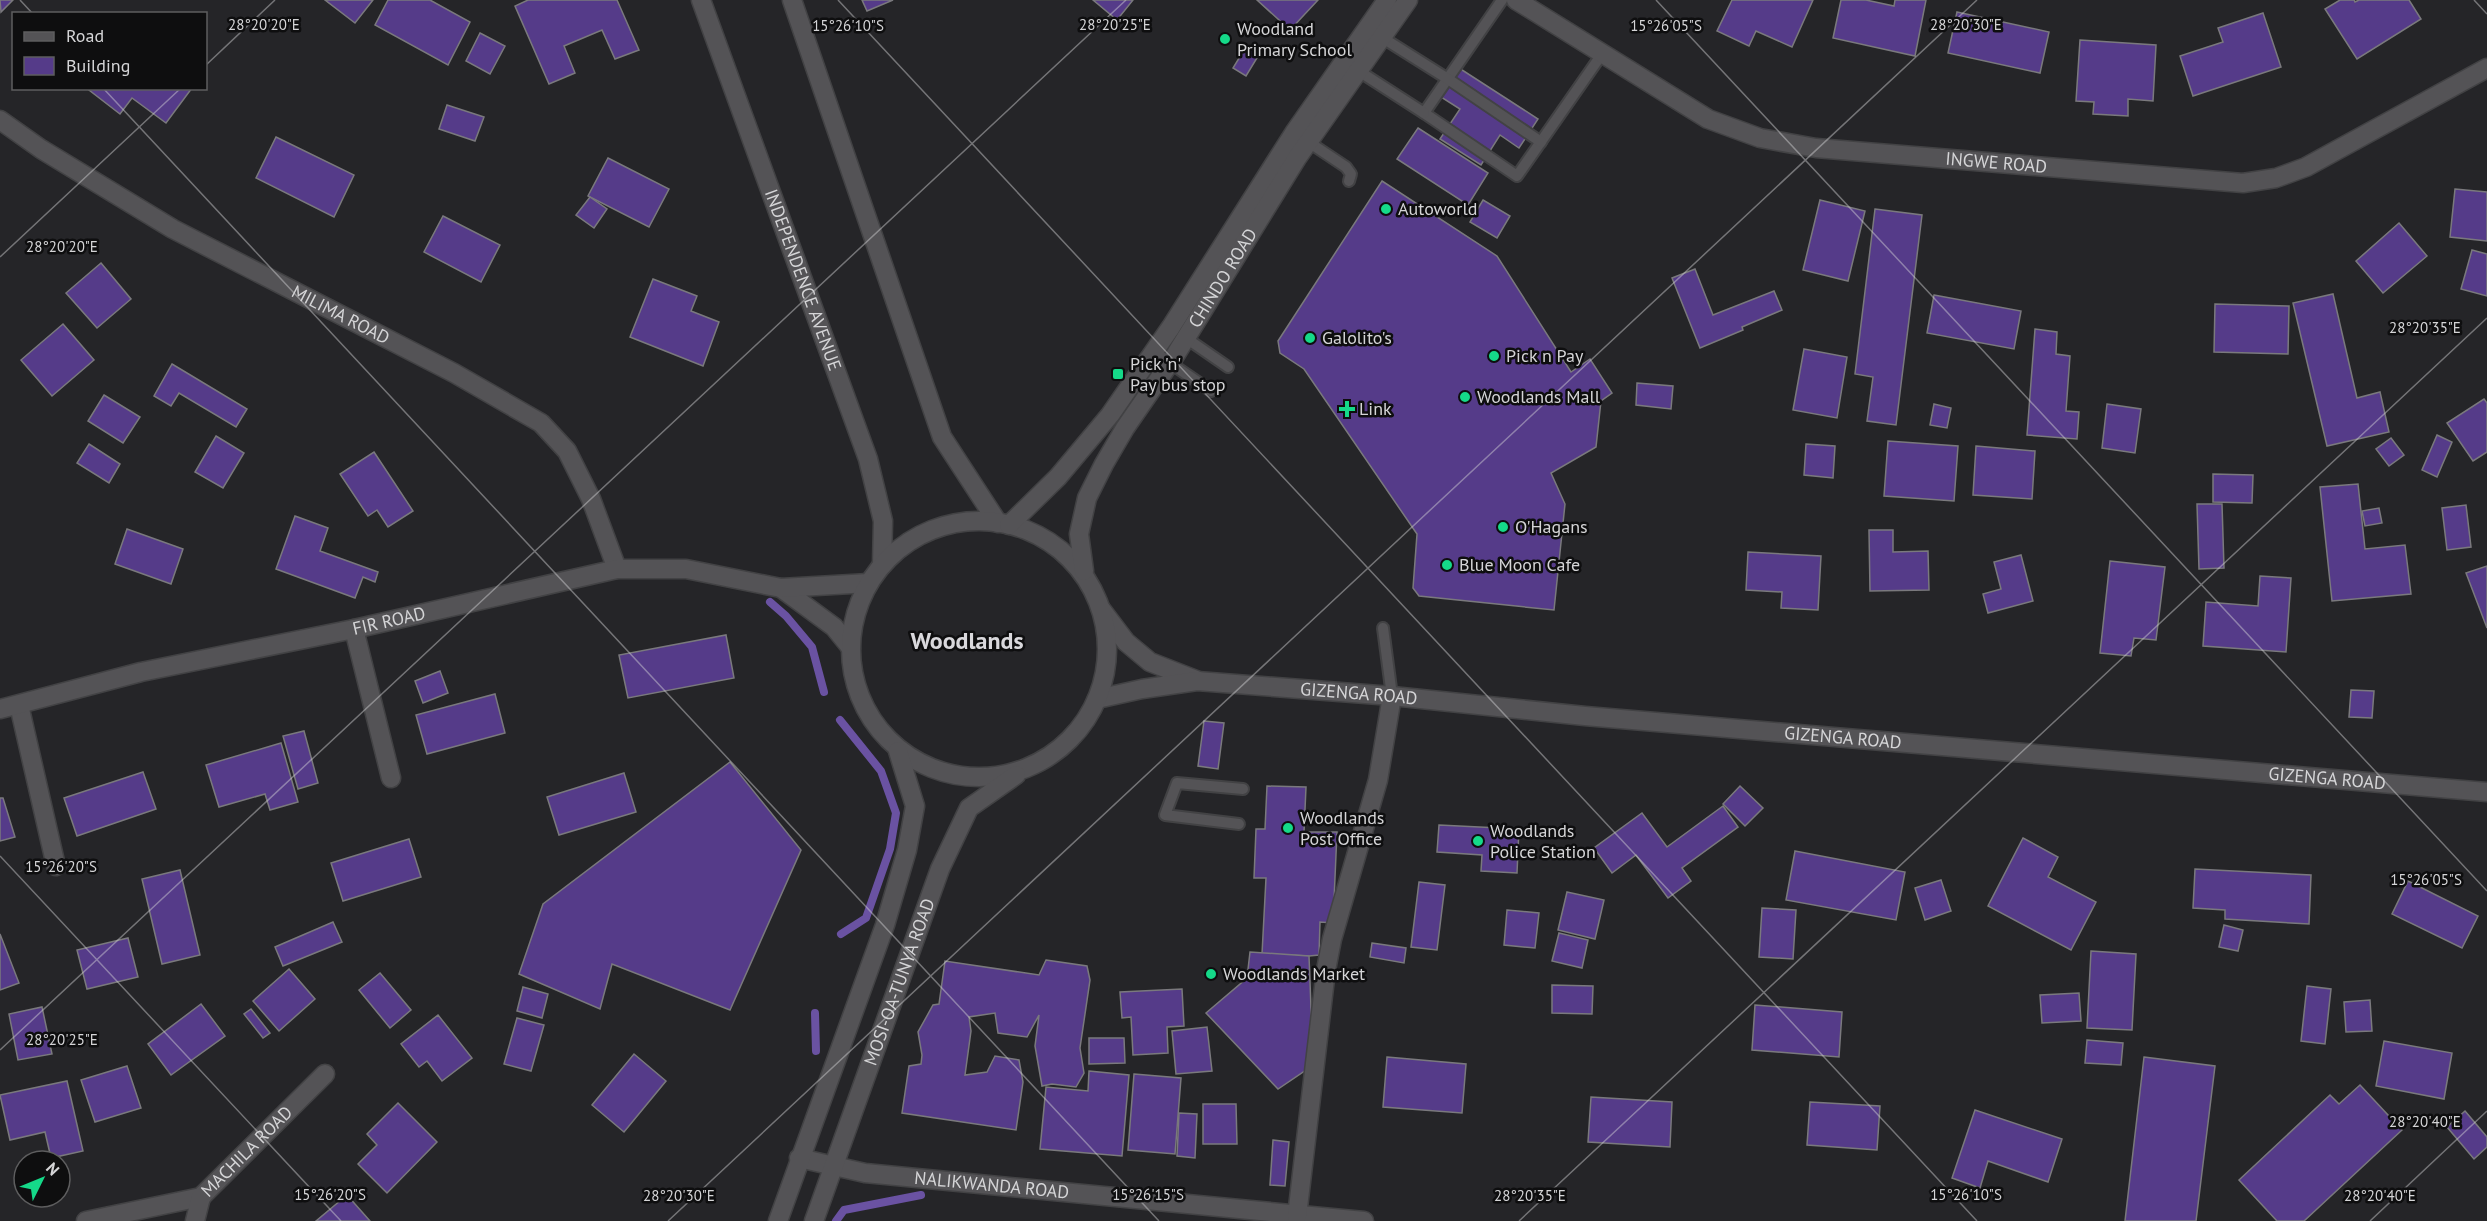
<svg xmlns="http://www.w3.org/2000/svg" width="2487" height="1221" font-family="'PT Sans',sans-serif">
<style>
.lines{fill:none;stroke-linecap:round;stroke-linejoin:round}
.stream{stroke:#6a52a2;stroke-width:8}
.building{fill:#553b89;stroke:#7a797d;stroke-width:1.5}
.lane-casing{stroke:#424244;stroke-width:14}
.street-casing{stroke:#424244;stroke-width:21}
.secondary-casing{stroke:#424244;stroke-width:21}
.lane{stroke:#545356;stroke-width:10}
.street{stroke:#545356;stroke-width:18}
.secondary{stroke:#545356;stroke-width:18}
.ticks{fill:none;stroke:#d5d5d7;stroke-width:1.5;stroke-opacity:0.45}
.poi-dot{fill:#15d989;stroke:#0e0e0f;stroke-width:2}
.labels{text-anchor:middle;stroke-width:5;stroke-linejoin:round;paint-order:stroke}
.poi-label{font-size:18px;fill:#d5d5d7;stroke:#0e0e0f;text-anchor:start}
.street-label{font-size:18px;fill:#d5d5d7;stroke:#0e0e0f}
.district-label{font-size:24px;font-weight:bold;fill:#d9d8dc;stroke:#0e0e0f}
.ticks-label{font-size:15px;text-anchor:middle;fill:#d5d5d7;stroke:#0e0e0f;stroke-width:5;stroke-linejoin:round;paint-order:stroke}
</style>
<rect width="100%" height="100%" fill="#252528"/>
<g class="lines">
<g class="stream">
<polyline points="770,602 786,616 812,647 824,692"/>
<polyline points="840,720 881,771 896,813 890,849 866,918 841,934"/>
<polyline points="815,1013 816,1051"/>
<polyline points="836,1221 844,1210 921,1195"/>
</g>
</g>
<g class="building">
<polygon points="0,0 13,0 1,12"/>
<polygon points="325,0 373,0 355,23"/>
<polygon points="388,0 430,0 470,22 448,65 375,25"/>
<polygon points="528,0 617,0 639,50 615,59 602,30 564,46 575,73 549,84 515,6"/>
<polygon points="862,0 893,0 867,11"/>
<polygon points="1093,0 1133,0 1117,20"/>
<polygon points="1257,0 1318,0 1290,30"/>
<polygon points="1732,0 1813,0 1792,47 1756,31 1749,46 1717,31"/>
<polygon points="1841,0 1866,0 1894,6 1895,0 1926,0 1915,56 1833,38"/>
<polygon points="2340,0 2354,0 2355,2 2359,0 2409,0 2421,19 2357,59 2325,9"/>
<polygon points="1957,12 2049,32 2040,73 1948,53"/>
<polygon points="2263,13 2281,67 2193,96 2180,56 2223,42 2218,28"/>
<polygon points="480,33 505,46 490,74 466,61"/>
<polygon points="2080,40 2156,45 2153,101 2128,99 2128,116 2093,114 2094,102 2076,101"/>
<polygon points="1247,45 1260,53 1246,76 1233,68"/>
<polygon points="1459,68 1538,119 1519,148 1500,135 1481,165 1440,139 1460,109 1441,97"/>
<polygon points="90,88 192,88 166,123 132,98 120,114 89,90"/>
<polygon points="447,105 484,117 475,141 439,129"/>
<polygon points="1418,128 1488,173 1468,205 1397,159"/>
<polygon points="276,137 354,175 334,217 256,178"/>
<polygon points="608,158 669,189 649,227 588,196"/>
<polygon points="1382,181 1497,256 1571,372 1590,359 1612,393 1601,401 1596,447 1551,473 1565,504 1554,610 1419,596 1413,588 1417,534 1304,369 1280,353 1278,341"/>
<polygon points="2455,189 2487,192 2487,241 2450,237"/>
<polygon points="590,197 607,209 594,228 576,215"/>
<polygon points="1483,200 1510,216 1497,238 1470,222"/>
<polygon points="1820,200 1865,211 1848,281 1803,270"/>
<polygon points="1875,209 1922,215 1896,425 1867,421 1873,377 1855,374"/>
<polygon points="443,216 500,245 481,282 424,252"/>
<polygon points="2399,223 2427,256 2383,293 2356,261"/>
<polygon points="2472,250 2487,254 2487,296 2461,289"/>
<polygon points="101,263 131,299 97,328 66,293"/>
<polygon points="1695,269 1713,315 1774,291 1782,310 1742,327 1743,330 1700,348 1672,278"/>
<polygon points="653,279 697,296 691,311 719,322 703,366 630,337"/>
<polygon points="2333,294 2357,398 2380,392 2389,432 2327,446 2293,303"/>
<polygon points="1934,295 2021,311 2014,349 1927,333"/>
<polygon points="2215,304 2289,306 2288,354 2214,352"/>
<polygon points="63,324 94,360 52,396 21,360"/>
<polygon points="2035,329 2057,332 2056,354 2070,356 2066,411 2079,412 2077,439 2027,435"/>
<polygon points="1804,349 1847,357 1837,418 1793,410"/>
<polygon points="172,364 247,409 236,427 179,393 171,406 154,396"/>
<polygon points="1637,383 1673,386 1671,409 1636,405"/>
<polygon points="104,395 140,417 123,443 88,421"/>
<polygon points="2484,399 2487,403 2487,452 2473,461 2447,423"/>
<polygon points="1934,404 1951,408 1947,428 1930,425"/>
<polygon points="2107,404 2141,409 2135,453 2102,448"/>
<polygon points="2437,435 2452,442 2437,477 2422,470"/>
<polygon points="216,436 244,453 223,488 195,472"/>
<polygon points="2391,438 2404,455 2389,466 2376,449"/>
<polygon points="1888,441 1958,446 1954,501 1884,496"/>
<polygon points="89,444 120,464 109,483 77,463"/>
<polygon points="1806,444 1835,446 1833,478 1804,475"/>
<polygon points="1976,446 2035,451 2032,499 1973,495"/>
<polygon points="374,452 413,511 388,527 377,510 368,516 340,474"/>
<polygon points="2213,474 2253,475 2252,503 2213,502"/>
<polygon points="2358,484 2365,549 2405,545 2411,594 2332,601 2320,487"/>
<polygon points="2197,504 2222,504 2224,568 2199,569"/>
<polygon points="2466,505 2471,547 2447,550 2442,508"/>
<polygon points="2379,508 2382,523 2365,526 2362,511"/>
<polygon points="295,516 328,528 320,551 378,572 375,582 363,577 355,598 276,569"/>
<polygon points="127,529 183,549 171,584 115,564"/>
<polygon points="1869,530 1893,530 1893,552 1928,551 1929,590 1870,591"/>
<polygon points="1748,552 1821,556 1818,610 1781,608 1782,592 1746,590"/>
<polygon points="2021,555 2033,601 1988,613 1983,594 2001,589 1994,562"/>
<polygon points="2110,561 2165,567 2156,640 2134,638 2131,656 2100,653"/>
<polygon points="2487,566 2487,628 2466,573"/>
<polygon points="2260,576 2291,578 2286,652 2203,646 2206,602 2258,606"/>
<polygon points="726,635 734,678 628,698 619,655"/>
<polygon points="440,671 448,693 423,703 415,681"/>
<polygon points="2351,690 2374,691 2372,718 2349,717"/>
<polygon points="495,694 505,733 427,754 416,715"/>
<polygon points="1204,721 1224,723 1218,769 1198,766"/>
<polygon points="304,731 318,783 298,789 283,736"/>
<polygon points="281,743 298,802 270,810 265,794 219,807 206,765"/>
<polygon points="730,762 801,850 730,1010 612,964 600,1009 519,974 543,904"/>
<polygon points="143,772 156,809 77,836 64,798"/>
<polygon points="624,773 636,812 559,835 547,797"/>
<polygon points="1267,786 1306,787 1304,832 1337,832 1333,923 1320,922 1319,955 1309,956 1262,954 1266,878 1254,878 1256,829 1265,829"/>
<polygon points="1740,786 1763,808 1745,826 1723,804"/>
<polygon points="0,798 3,798 15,837 0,841"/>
<polygon points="1723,806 1738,827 1682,868 1691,881 1668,898 1636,855 1612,873 1594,848 1642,813 1667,847"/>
<polygon points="1439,825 1519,829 1517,873 1481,871 1482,855 1437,852"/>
<polygon points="2023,838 2058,857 2048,877 2096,902 2071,950 1988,906"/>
<polygon points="409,839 421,877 343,901 331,863"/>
<polygon points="1795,851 1905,872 1896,920 1786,900"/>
<polygon points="2195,869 2311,875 2309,924 2225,919 2225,910 2193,908"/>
<polygon points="180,870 200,955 162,964 142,879"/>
<polygon points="1941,880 1951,911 1925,920 1915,888"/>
<polygon points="2408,881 2478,916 2462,948 2392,914"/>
<polygon points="1419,882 1445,885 1437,950 1411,947"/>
<polygon points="1567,892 1604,900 1595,939 1558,930"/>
<polygon points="1762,908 1796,910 1793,959 1759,957"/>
<polygon points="1507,910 1539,913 1535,948 1504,945"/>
<polygon points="333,922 342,942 283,966 275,947"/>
<polygon points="2224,925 2243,930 2238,951 2219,947"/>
<polygon points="1559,933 1588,940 1582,968 1552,961"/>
<polygon points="0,934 19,983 0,990"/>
<polygon points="128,938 138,977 87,989 77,950"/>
<polygon points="1372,943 1406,948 1404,963 1370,957"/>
<polygon points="2091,951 2136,954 2132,1030 2087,1028"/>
<polygon points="1250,952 1309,956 1312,1034 1306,1070 1278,1089 1206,1013 1247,978"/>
<polygon points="1046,960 1087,966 1090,980 1080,1048 1084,1073 1076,1087 1052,1084 1042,1086 1035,1046 1039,1015 1027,1037 998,1033 995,1013 969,1017 971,1031 965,1075 987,1072 995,1056 1019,1060 1023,1082 1016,1130 902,1113 909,1066 921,1064 922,1055 918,1032 933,1005 939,1004 945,961 1039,975"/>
<polygon points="289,969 315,999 279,1031 253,1001"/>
<polygon points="380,973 411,1010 390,1028 359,990"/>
<polygon points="1552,985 1593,986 1592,1014 1552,1013"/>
<polygon points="2307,986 2331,989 2325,1044 2301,1041"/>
<polygon points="523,987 548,994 542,1018 517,1011"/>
<polygon points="1182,989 1184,1026 1167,1027 1168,1053 1133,1055 1131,1017 1122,1018 1120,992"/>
<polygon points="2079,993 2081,1021 2042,1023 2040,995"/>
<polygon points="2370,1000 2372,1031 2346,1032 2344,1002"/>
<polygon points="201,1004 225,1036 171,1075 148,1044"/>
<polygon points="1755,1005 1842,1012 1839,1057 1752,1050"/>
<polygon points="42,1007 52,1054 18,1060 9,1014"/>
<polygon points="251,1009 270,1033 263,1038 244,1014"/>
<polygon points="438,1015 472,1058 442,1081 427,1061 419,1067 401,1044"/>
<polygon points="517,1018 544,1025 531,1071 504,1064"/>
<polygon points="1207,1027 1212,1071 1176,1074 1172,1031"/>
<polygon points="1089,1038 1124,1038 1125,1063 1089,1064"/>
<polygon points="2087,1040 2123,1043 2121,1065 2085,1063"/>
<polygon points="2384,1041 2452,1053 2444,1099 2376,1086"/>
<polygon points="634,1054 666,1081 624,1132 592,1105"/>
<polygon points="1387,1057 1466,1064 1462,1113 1383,1107"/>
<polygon points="2144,1057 2215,1066 2196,1221 2125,1221"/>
<polygon points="127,1066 141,1108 95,1122 81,1080"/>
<polygon points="1089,1071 1129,1075 1122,1156 1040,1149 1046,1087 1088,1091"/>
<polygon points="1134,1074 1181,1078 1175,1154 1128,1150"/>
<polygon points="67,1081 83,1151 51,1158 45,1132 10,1140 0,1095"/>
<polygon points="2360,1085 2402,1130 2304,1221 2277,1221 2239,1180 2330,1095 2339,1104"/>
<polygon points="1591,1097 1672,1102 1670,1147 1588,1142"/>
<polygon points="1810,1102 1880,1106 1877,1150 1807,1145"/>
<polygon points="398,1103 437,1142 387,1193 358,1164 377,1145 367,1134"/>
<polygon points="1203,1104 1236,1104 1237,1144 1203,1144"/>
<polygon points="1975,1110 2062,1139 2048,1182 1988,1161 1980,1188 1952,1178"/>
<polygon points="2465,1111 2487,1137 2487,1147 2474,1159 2447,1127"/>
<polygon points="1179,1113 1197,1114 1195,1158 1177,1156"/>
<polygon points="1273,1140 1289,1142 1285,1186 1270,1185"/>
<polygon points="347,1195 370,1221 316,1221"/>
</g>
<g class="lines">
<g class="lane-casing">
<g id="lane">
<polyline points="1502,0 1424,113 1517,176 1602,54"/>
<polyline points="1378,35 1448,79 1541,142"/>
<polyline points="1354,68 1424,113"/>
<polyline points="1304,139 1346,167 1351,174 1349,181"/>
<polyline points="1183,336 1228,367"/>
<polyline points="1154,352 1211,391"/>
<polyline points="1383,628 1392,696"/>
<polyline points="1239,824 1165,815 1177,783 1243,789"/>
</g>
</g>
<g class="street-casing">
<g id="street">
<path id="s1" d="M 1516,0 L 1708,119 L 1760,138 L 1816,148 L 2243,183 L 2276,178 L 2306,167 L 2487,68"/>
<path id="s2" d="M 0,120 L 41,149 L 173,229 L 454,373 L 541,423 L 567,451 L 591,499 L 617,569"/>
<polyline points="781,588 834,627 851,648"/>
<polyline points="1101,609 1126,642 1150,662 1196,680"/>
<polyline points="354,629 391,778"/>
<path id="s3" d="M 1097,699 L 1142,689 L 1197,681 L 1392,696 L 1585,716 L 2487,792"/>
<polyline points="19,705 56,866"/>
<path id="s4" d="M 0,709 L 141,672 L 354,629 L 617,569 L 686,569 L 781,588 L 869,583"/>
<path id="s5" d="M 799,1158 L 865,1173 L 1364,1221"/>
<polyline points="1297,1216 1326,970 1332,939 1378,780 1392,696"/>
<path id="s6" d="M 86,1221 L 201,1197 L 325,1074"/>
<polyline points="195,1221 201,1197"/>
</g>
</g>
<g class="secondary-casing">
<g id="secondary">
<path id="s7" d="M 701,0 L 868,459 L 883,521 L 882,565"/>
<polyline points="792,0 942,437 998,523"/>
<circle cx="979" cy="649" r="128"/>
<polyline points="1009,525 1058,477 1110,415 1171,327 1294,133 1387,0"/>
<path id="s8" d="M 1084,571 L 1079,534 L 1087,498 L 1104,464 L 1125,428 L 1176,354 L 1297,158 L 1408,0"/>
<polyline points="778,1221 885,925 907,850 915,806 898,751"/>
<path id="s9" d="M 814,1221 L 940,869 L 969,808 L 1016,775"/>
</g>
</g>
<use href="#lane" class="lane"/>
<use href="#street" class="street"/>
<use href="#secondary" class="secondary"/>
</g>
<path class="ticks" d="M 20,0 L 33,14M 838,0 L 1977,1221M 1656,0 L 2487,891M 2474,0 L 2487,14M 206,65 L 275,0M 103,88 L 1159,1221M 0,257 L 181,88M 0,856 L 341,1221M 0,1050 L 1126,0M 668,1221 L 1977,0M 1519,1221 L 2487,318M 2370,1221 L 2487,1111"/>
<g class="poi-dot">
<circle cx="1225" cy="39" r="6"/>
<circle cx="1386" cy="209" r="6"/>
<circle cx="1310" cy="338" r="6"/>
<circle cx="1494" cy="356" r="6"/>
<rect x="1112" y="368" width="12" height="12" rx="3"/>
<circle cx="1465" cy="397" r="6"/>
<path d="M1344 400h6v6h6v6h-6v6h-6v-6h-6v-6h6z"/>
<circle cx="1503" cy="527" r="6"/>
<circle cx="1447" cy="565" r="6"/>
<circle cx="1288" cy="828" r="6"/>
<circle cx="1478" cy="841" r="6"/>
<circle cx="1211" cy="974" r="6"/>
</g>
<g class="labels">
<g class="poi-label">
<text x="1237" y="35">Woodland<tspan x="1237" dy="21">Primary School</tspan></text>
<text x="1398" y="215">Autoworld</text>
<text x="1322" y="344">Galolito's</text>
<text x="1506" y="362">Pick n Pay</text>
<text x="1130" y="370">Pick 'n'<tspan x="1130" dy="21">Pay bus stop</tspan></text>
<text x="1477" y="403">Woodlands Mall</text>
<text x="1359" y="415">Link</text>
<text x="1515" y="533">O'Hagans</text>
<text x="1459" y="571">Blue Moon Cafe</text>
<text x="1300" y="824">Woodlands<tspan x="1300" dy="21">Post Office</tspan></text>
<text x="1490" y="837">Woodlands<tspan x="1490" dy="21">Police Station</tspan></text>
<text x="1223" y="980">Woodlands Market</text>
</g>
<g class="street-label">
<text dy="6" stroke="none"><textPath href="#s1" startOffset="519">INGWE ROAD</textPath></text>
<text dy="6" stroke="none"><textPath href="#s8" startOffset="333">CHINDO ROAD</textPath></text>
<text dy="6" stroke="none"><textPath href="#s7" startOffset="298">INDEPENDENCE AVENUE</textPath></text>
<text dy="6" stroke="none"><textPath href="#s2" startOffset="393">MILIMA ROAD</textPath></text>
<text dy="6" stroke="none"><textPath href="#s4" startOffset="399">FIR ROAD</textPath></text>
<text dy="6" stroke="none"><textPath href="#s3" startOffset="264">GIZENGA ROAD</textPath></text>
<text dy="6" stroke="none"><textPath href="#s3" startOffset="750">GIZENGA ROAD</textPath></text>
<text dy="6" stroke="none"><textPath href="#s3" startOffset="1236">GIZENGA ROAD</textPath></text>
<text dy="6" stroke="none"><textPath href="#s9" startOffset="254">MOSI-OA-TUNYA ROAD</textPath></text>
<text dy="6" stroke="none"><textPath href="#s6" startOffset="182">MACHILA ROAD</textPath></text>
<text dy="6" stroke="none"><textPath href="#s5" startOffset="195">NALIKWANDA ROAD</textPath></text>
</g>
<g class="district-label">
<text x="967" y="649">Woodlands</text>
</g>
</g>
<g class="ticks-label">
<text x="264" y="30">28°20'20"E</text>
<text x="1115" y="30">28°20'25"E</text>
<text x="1966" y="30">28°20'30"E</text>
<text x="848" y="31">15°26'10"S</text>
<text x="1666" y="31">15°26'05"S</text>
<text x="62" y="252">28°20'20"E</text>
<text x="2425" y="333">28°20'35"E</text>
<text x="61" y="872">15°26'20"S</text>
<text x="2426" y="885">15°26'05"S</text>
<text x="62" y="1045">28°20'25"E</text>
<text x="2425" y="1127">28°20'40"E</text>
<text x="330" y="1200">15°26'20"S</text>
<text x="1148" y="1200">15°26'15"S</text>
<text x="1966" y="1200">15°26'10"S</text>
<text x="679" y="1201">28°20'30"E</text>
<text x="1530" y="1201">28°20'35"E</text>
<text x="2380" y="1201">28°20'40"E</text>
</g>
<rect x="12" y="12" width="195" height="78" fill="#0e0e0f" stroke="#5e5e5f" stroke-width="1.5"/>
<rect x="24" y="32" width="30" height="9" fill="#545356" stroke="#5e5e5f" stroke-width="1.5"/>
<text x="66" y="42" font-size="18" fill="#d5d5d7">Road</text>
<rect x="24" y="57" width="30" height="18" fill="#553b89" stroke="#5e5e5f" stroke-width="1.5"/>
<text x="66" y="72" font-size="18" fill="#d5d5d7">Building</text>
<g transform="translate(42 1179) rotate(47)"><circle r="28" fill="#0e0e0f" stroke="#5e5e5f" stroke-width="1.5"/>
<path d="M0-4.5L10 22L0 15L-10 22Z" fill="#15d989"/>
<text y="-9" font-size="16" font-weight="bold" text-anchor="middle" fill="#d5d5d7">N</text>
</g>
</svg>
